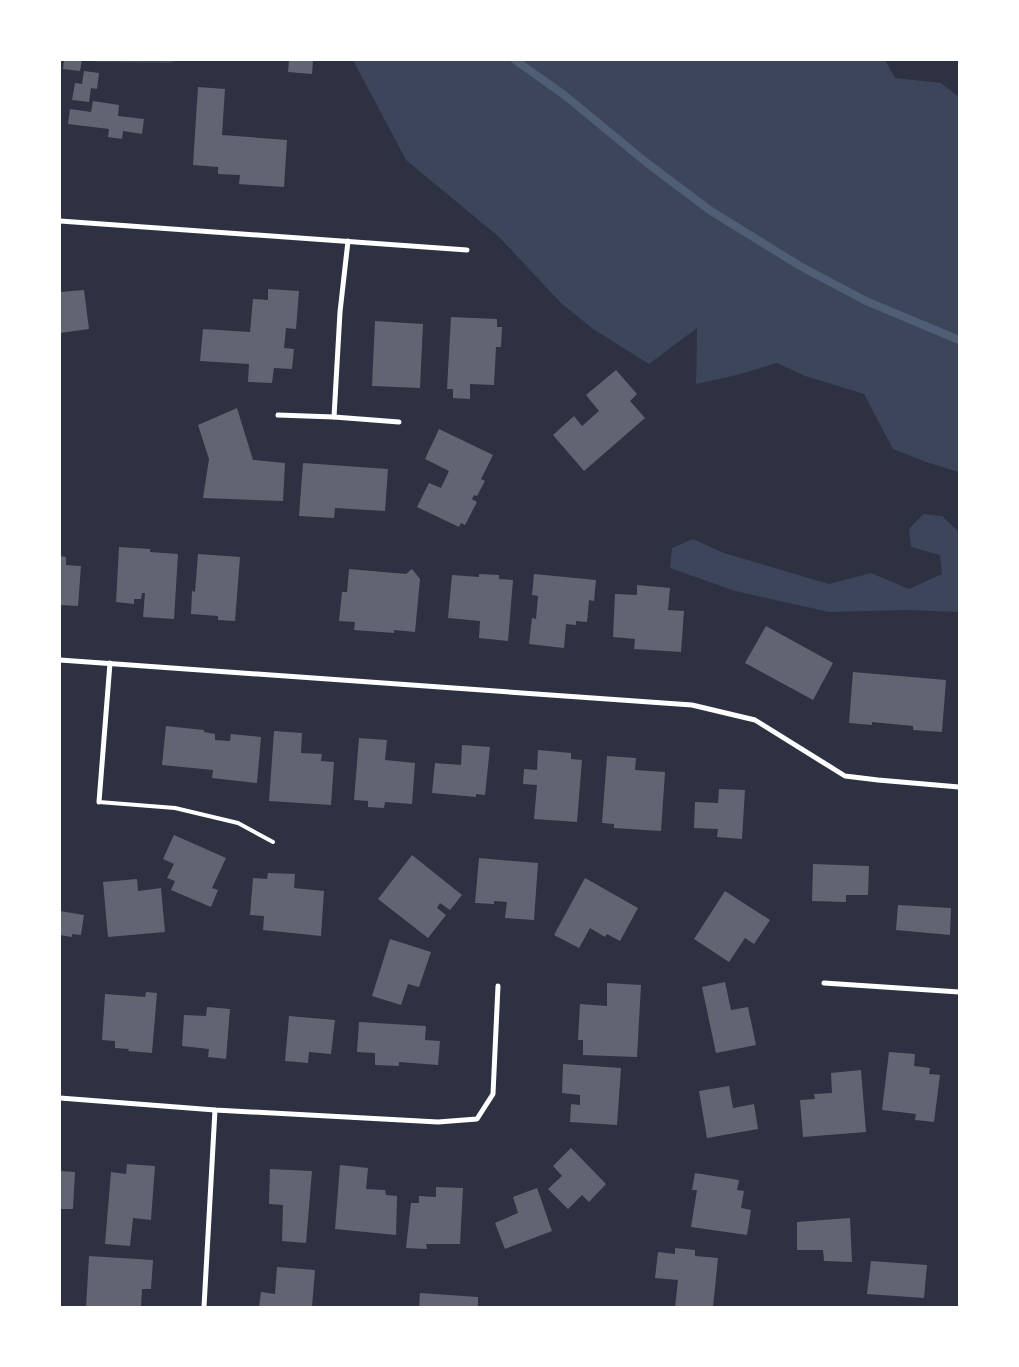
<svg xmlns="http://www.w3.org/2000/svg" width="1019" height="1367" font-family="Jost,sans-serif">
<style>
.green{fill:#3c4559}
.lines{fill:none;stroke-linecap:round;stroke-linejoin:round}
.stream{stroke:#4f5d75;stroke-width:8}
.building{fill:#626471}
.service{stroke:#fff;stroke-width:4}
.minor{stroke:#fff;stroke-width:5}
</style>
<rect width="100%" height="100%" fill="#2d3142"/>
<g class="green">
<polygon points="91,60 179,60 170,63 96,62"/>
<polygon points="353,60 885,60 895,78 941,83 959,97 959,472 926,462 893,449 864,394 805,376 777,363 737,375 696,384 697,328 649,364 593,329 561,303 499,237 406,160"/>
<polygon points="923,514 942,516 959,532 959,612 908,610 829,612 735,591 670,568 672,548 693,539 724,553 829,584 871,573 909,589 942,574 940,555 911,547 909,529"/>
</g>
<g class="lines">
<polyline class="stream" points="515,60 563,94 647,163 711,211 800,266 866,301 959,340"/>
</g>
<g class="building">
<polygon points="64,60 82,60 80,71 63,69"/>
<polygon points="289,60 313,60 312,74 288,72"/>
<polygon points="84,71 99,73 97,89 91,88 89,102 72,100 75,83 82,84"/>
<polygon points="198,87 225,89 222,135 287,140 284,187 239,184 240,175 218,174 218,167 193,165"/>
<polygon points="93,101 119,105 118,116 144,119 142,134 123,131 122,139 108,137 109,129 68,124 70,109 91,112"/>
<polygon points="268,289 299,291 296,329 286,328 284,348 294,349 292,369 274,368 272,383 248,382 249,364 200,361 203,329 250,332 253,299 268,300"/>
<polygon points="84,290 89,329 60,333 60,292"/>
<polygon points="451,317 497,319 497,327 502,327 501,347 496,347 494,385 470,384 470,399 453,398 453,389 447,389"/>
<polygon points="375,321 423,324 420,388 372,386"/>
<polygon points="616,370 637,394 630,401 645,418 584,471 553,435 574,416 582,426 599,411 586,395"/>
<polygon points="237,408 253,460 285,463 283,501 203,498 209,459 198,425"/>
<polygon points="439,429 493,455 481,479 485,481 477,496 474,495 472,499 477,502 465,525 461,523 459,527 417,507 429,483 441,488 449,471 425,459"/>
<polygon points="303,463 388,469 385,511 335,508 334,518 299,516"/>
<polygon points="119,547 150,549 150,552 178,554 174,619 143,617 145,593 142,593 141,599 134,599 134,604 116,602"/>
<polygon points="198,554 240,557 235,621 218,620 218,616 191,614 192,591 195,592"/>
<polygon points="60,556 66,557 66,565 81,566 78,606 60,605"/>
<polygon points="349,569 406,574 412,569 420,579 415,632 394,630 394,633 354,630 355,622 339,621 342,592 347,592"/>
<polygon points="479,574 499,575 499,579 513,580 508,641 479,638 480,621 448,618 452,575 479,577"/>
<polygon points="534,574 596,580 594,601 589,600 587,622 576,621 576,625 566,624 564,648 529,644 532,618 536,619 538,596 532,595"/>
<polygon points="637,585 670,588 668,610 684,611 681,652 634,649 635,639 613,637 615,594 637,595"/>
<polygon points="766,626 833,663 813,700 745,663"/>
<polygon points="853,672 946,680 942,732 913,730 913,726 872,722 872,725 849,723"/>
<polygon points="166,726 204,730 204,732 215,734 215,740 230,741 231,734 261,737 257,783 212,778 213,770 162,765"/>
<polygon points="274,731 302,733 301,753 322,754 321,761 334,762 331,805 269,801"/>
<polygon points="359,738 387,740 385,760 415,763 412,804 385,802 384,808 368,807 368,801 354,800"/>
<polygon points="462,745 490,747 485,795 476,794 476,797 432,793 435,763 461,765"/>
<polygon points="538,750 571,753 571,759 582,760 577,822 534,819 537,785 523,784 524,769 537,770"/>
<polygon points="607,756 636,758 635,770 665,772 661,831 614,828 614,824 602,823"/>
<polygon points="719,789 745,790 742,839 717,837 718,829 694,828 695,802 718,803"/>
<polygon points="174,835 226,858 212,888 218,890 211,907 171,890 175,881 167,878 174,864 163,859"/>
<polygon points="412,855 462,895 450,910 440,903 437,908 446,915 428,938 378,899"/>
<polygon points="479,858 538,863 534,920 505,918 507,902 494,901 494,904 475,903"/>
<polygon points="813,864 869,866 868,895 846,895 846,902 812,901"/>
<polygon points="268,873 295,874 294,888 324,891 321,936 263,930 264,916 250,915 253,878 267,879"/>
<polygon points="585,878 638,908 620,941 607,934 605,937 590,928 579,948 554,935"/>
<polygon points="137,879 138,891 161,888 165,932 108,937 103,882"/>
<polygon points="725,891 770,920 754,944 745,938 729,962 694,939"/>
<polygon points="898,905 951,908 950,935 896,930"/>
<polygon points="60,911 84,915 81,935 72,934 72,937 60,935"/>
<polygon points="390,939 431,952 419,987 408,984 401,1005 372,996"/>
<polygon points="725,982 731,1010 748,1007 756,1045 716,1053 702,987"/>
<polygon points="607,983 641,985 637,1057 583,1055 583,1040 578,1040 580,1004 607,1006"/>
<polygon points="146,992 157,993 152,1053 128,1051 129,1049 115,1048 115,1041 102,1040 105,994 145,997"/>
<polygon points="207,1007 230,1009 226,1059 208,1057 209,1049 182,1046 184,1015 206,1016"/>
<polygon points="289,1016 335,1020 331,1054 309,1052 308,1063 285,1061"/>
<polygon points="359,1022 426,1026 425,1040 440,1041 438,1065 399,1062 399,1066 375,1065 375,1053 357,1052"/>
<polygon points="889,1052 915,1054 914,1066 930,1068 929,1074 940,1075 934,1122 915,1120 916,1114 882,1110"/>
<polygon points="563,1064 621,1068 617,1125 570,1122 571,1104 580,1105 580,1095 562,1093"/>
<polygon points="861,1070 866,1132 803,1137 800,1100 815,1099 814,1094 832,1093 831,1073"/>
<polygon points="729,1086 733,1108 754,1104 758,1129 707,1138 699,1091"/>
<polygon points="571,1148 606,1184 589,1202 582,1195 568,1209 548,1189 562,1176 553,1166"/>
<polygon points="127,1164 155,1166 151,1220 133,1218 130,1246 105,1244 111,1172 126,1174"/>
<polygon points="340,1165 368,1168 366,1189 385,1190 386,1195 397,1196 396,1235 335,1229"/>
<polygon points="270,1169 312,1171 306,1243 282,1241 283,1205 269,1204"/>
<polygon points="60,1171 75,1172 73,1209 60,1209"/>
<polygon points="695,1173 739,1180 737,1190 744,1191 741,1208 751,1210 747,1235 691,1227 697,1190 692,1190"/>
<polygon points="436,1187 463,1188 460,1244 426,1244 427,1249 406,1248 411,1203 419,1203 419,1196 436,1197"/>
<polygon points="537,1188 552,1231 505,1249 495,1223 518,1213 513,1197"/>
<polygon points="850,1218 852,1262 824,1261 823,1250 797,1250 797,1222"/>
<polygon points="675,1248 695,1250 695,1256 718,1258 713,1307 675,1307 678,1280 655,1278 658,1252 675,1254"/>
<polygon points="89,1256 153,1260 151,1289 142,1289 141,1307 86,1307"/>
<polygon points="871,1261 927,1265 924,1298 867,1294"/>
<polygon points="277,1267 315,1270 312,1307 259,1307 261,1292 275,1294"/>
<polygon points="420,1293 478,1297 478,1307 419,1307"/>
</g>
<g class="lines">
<polyline class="service" points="99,802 175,808 238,823 273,842"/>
<g class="minor">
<polyline points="60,221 467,250"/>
<polyline points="348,241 340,312 334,417 399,422"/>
<polyline points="278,415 334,417"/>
<polyline points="60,660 692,705 755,720 845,776 878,780 959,787"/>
<polyline points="99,802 110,663"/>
<polyline points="824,983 959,992"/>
<polyline points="60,1098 215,1110 438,1122 477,1119 493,1094 498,986"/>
<polyline points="204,1307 215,1110"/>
</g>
</g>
<rect width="1019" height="1367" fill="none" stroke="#ffffff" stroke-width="122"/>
</svg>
